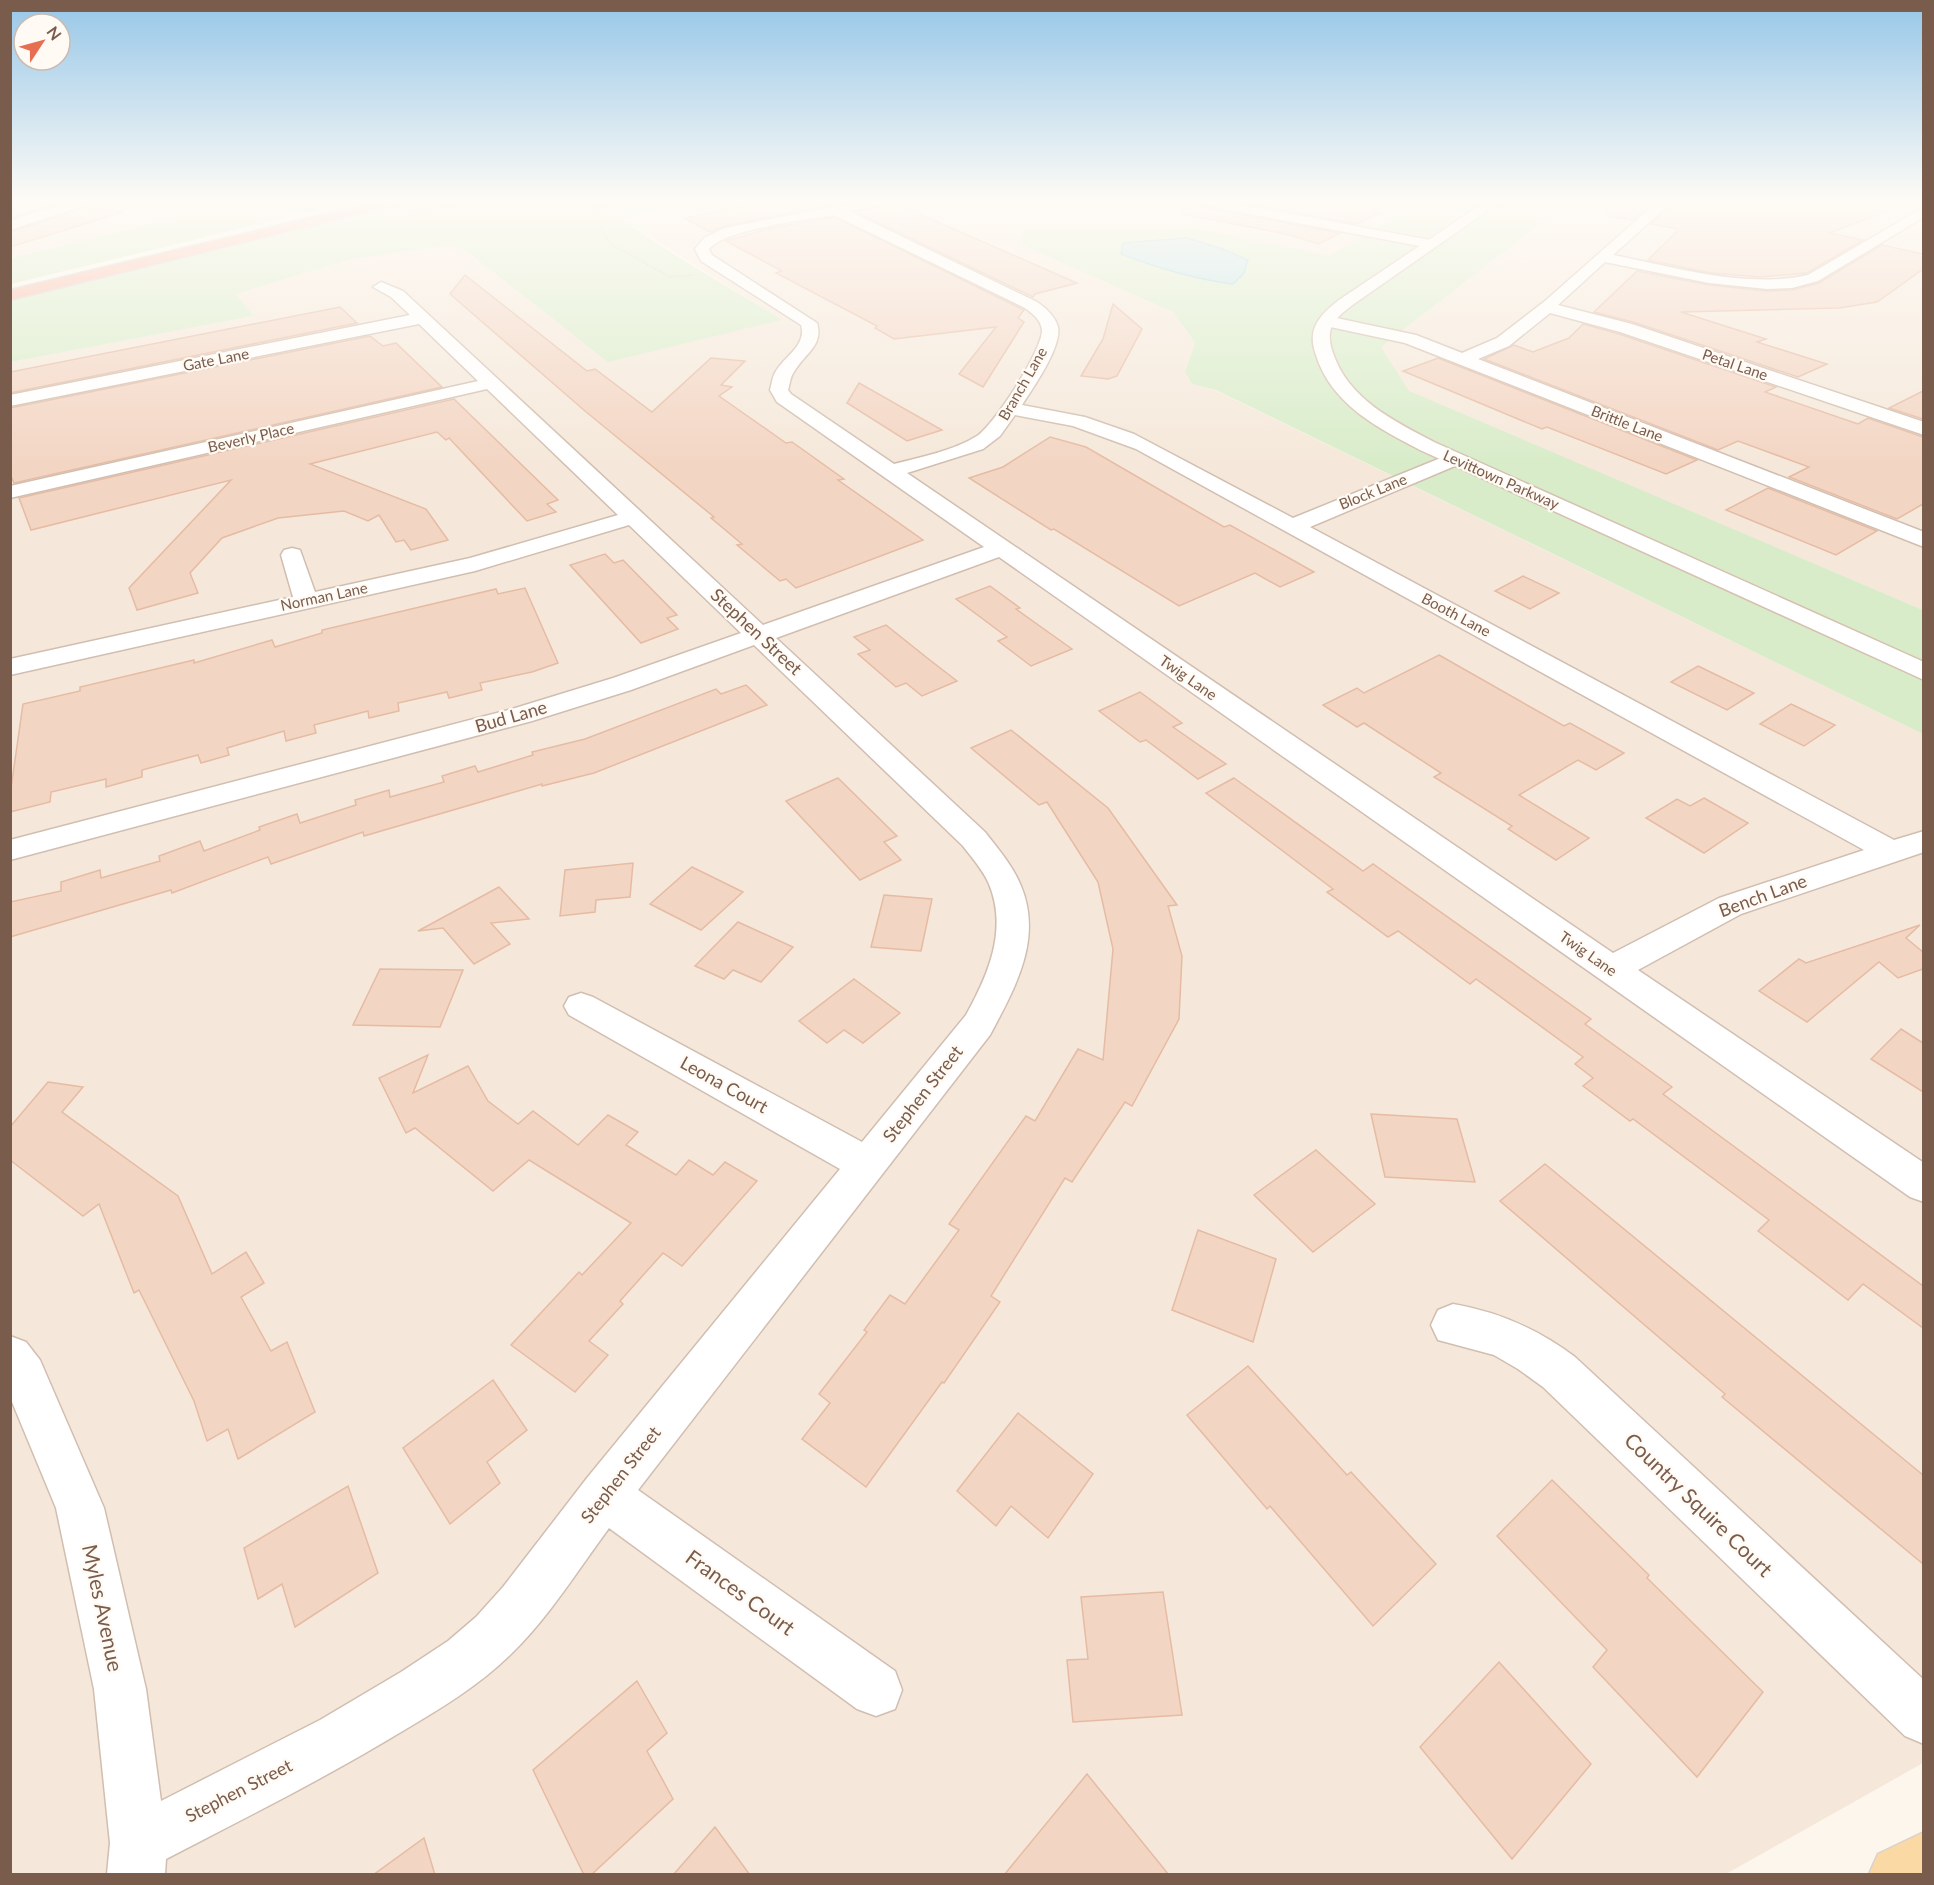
<svg xmlns="http://www.w3.org/2000/svg" width="1934" height="1885" font-family="Lato,sans-serif">
<style>
.residential{fill:#f5e8da}
.green{fill:#d8ecc9}
.water{fill:#bfe3e8;stroke:#a5d3da;stroke-width:1.5}
.building{fill:#f3d5c3;stroke:#e6bba3;stroke-width:1.5}
.lines{fill:none;stroke-linecap:round;stroke-linejoin:round}
.street-casing{stroke:#d1beb0;stroke-width:3}
.secondary-casing{stroke:#d6c0b0;stroke-width:3}
.primary-casing{stroke:#dad1cd;stroke-width:3}
.highway-casing{stroke:#dad1cd;stroke-width:3}
.path{stroke:#d9b8a5;stroke-width:1.5;stroke-dasharray:1 2;stroke-linecap:butt}
.street{fill:#fff;fill-rule:evenodd}
.secondary{fill:#fff;fill-rule:evenodd}
.primary{fill:#fbd9a5;fill-rule:evenodd}
.highway{fill:#f7b7a3;fill-rule:evenodd}
.labels{text-anchor:middle;stroke-width:4.5;stroke-linejoin:round;paint-order:stroke}
.far-street-label{font-size:15px;fill:#7a5c4d;stroke:#fffaf3}
.street-label{font-size:18px;fill:#7a5c4d;stroke:#fffaf3}
.near-street-label{font-size:21px;fill:#7a5c4d;stroke:#fffaf3}
</style>
<rect width="100%" height="100%" fill="#fdf6ec"/>
<g class="residential">
<polygon points="10,202 171,202 172,219 11,258"/>
<polygon points="701,202 1923,202 1923,610 1024,229 1020,244 1173,312 1195,343 1185,372 1192,384 1215,390 1923,734 1923,1763 1726,1874 11,1874 11,362 252,316 236,294 347,260 452,244 464,249 781,320 619,217"/>
</g>
<g class="green">
<polygon points="171,202 349,202 11,284 11,258 172,219"/>
<polygon points="403,202 701,202 620,218 675,255 782,320 608,362 464,249 452,244 347,260 236,294 253,316 11,362 10,298"/>
<polygon points="1421,202 1567,202 1381,347 1409,391 1923,610 1923,734 1216,390 1192,384 1185,372 1195,343 1173,312 1020,244 1024,229 1199,229 1330,256"/>
</g>
<path class="water" d="M 1187,238 L 1220,248 L 1248,260 L 1244,273 L 1233,284 C 1193,279 1158,268 1121,254 L 1123,243 Z"/>
<g class="building">
<polygon points="10,202 14,202 52,205 10,218"/>
<polygon points="768,202 847,202 725,226 710,232 684,218"/>
<polygon points="885,202 892,202 1077,283 1035,294 1033,297 856,212 881,207"/>
<polygon points="1184,202 1198,202 1207,208 1340,233 1319,244 1286,234 1183,214"/>
<polygon points="1238,202 1391,202 1372,211 1380,213 1357,224"/>
<polygon points="1608,202 1654,202 1633,220 1607,216"/>
<polygon points="1674,202 1905,202 1905,204 1830,233 1863,240 1807,273 1760,277 1710,273 1648,260 1679,229 1651,224"/>
<polygon points="84,208 123,212 10,247 10,232"/>
<polygon points="834,217 1024,310 1018,318 1024,322 983,387 959,374 996,327 894,339 875,328 877,326 776,273 782,271 726,241 768,229"/>
<polygon points="1882,245 1923,254 1923,269 1877,302 1839,308 1681,312 1766,339 1757,342 1827,364 1798,377 1633,322 1594,312 1637,271 1709,285 1767,291 1792,290 1819,283"/>
<polygon points="465,275 587,371 595,369 652,412 711,358 745,361 721,385 732,387 719,396 786,443 792,442 844,479 838,480 923,540 796,588 786,579 780,581 737,545 742,544 711,518 714,517 585,411 450,294"/>
<polygon points="1113,304 1142,329 1117,376 1108,379 1081,376 1103,339"/>
<polygon points="340,307 357,323 10,393 10,372"/>
<polygon points="1583,324 1619,334 1776,387 1765,392 1858,424 1868,418 1923,437 1923,504 1897,519 1789,477 1809,467 1738,441 1718,450 1484,359 1514,345 1533,352 1569,338"/>
<polygon points="370,336 383,346 396,343 442,387 14,483 10,474 10,408"/>
<polygon points="1438,358 1697,460 1666,474 1547,427 1542,429 1403,371"/>
<polygon points="859,383 942,430 907,441 847,403"/>
<polygon points="1923,391 1923,419 1889,408"/>
<polygon points="454,399 558,500 547,504 556,512 527,521 449,438 446,440 437,432 310,464 426,509 448,540 411,550 404,540 396,542 379,515 368,521 344,511 278,518 222,538 190,573 198,593 137,610 129,588 231,480 31,530 19,498"/>
<polygon points="1050,437 1086,447 1224,527 1230,525 1314,572 1280,587 1255,573 1179,606 1054,529 1051,530 969,478 1003,467"/>
<polygon points="1768,488 1877,531 1836,555 1726,510"/>
<polygon points="605,554 614,563 623,560 677,615 667,618 678,629 641,643 570,565"/>
<polygon points="1523,576 1559,593 1530,609 1495,591"/>
<polygon points="990,586 1020,608 1016,609 1072,649 1031,666 998,641 1007,637 956,599"/>
<polygon points="525,588 558,663 532,672 480,683 482,690 449,698 447,692 398,703 399,711 369,718 368,711 314,725 316,733 286,741 284,731 227,748 229,755 201,763 198,755 142,770 142,777 106,787 106,779 51,792 50,802 10,812 10,795 23,704 80,691 80,687 194,660 194,663 272,640 275,647 322,633 322,630 496,589 498,594"/>
<polygon points="886,625 926,657 957,681 922,696 906,683 896,687 858,654 870,650 854,637"/>
<polygon points="1439,655 1564,726 1570,723 1624,753 1596,770 1578,760 1519,795 1589,838 1556,860 1508,829 1512,826 1434,777 1441,773 1364,723 1357,727 1323,705 1357,688 1364,693"/>
<polygon points="1698,666 1754,693 1727,710 1671,682"/>
<polygon points="746,685 767,705 594,773 542,786 542,784 364,836 363,832 271,864 268,857 172,893 171,890 10,937 10,902 61,891 61,882 100,870 101,878 160,861 159,856 200,841 204,851 260,830 259,827 297,814 300,823 356,805 355,800 389,790 390,797 444,782 442,776 475,766 478,772 533,755 532,752 585,739 716,689 721,694"/>
<polygon points="1140,692 1182,723 1173,727 1226,764 1198,779 1146,740 1140,742 1099,711"/>
<polygon points="1791,704 1835,725 1804,746 1760,724"/>
<polygon points="1011,730 1108,808 1177,905 1168,906 1182,956 1179,1019 1132,1106 1125,1102 1072,1182 1065,1178 991,1296 1000,1302 944,1383 942,1382 866,1487 802,1439 830,1403 819,1394 867,1332 864,1330 890,1295 905,1304 959,1230 949,1224 1026,1116 1035,1121 1078,1049 1103,1060 1113,949 1098,882 1047,802 1039,805 971,748"/>
<polygon points="838,778 897,836 884,842 901,860 860,880 786,801"/>
<polygon points="1234,778 1363,871 1373,864 1591,1019 1585,1024 1672,1087 1663,1094 1923,1286 1923,1328 1863,1284 1848,1300 1758,1231 1769,1220 1633,1119 1630,1121 1583,1086 1593,1078 1575,1064 1583,1057 1476,979 1470,984 1398,931 1388,937 1327,892 1333,889 1206,793"/>
<polygon points="1704,798 1748,823 1704,853 1646,818 1677,799 1690,806"/>
<polygon points="633,863 630,897 596,900 595,912 560,916 565,870"/>
<polygon points="692,867 743,892 701,930 650,904"/>
<polygon points="499,887 529,919 491,923 510,944 474,964 443,928 418,931"/>
<polygon points="884,895 932,899 921,951 871,947"/>
<polygon points="738,922 793,947 761,982 733,970 724,979 695,966"/>
<polygon points="1920,925 1906,938 1923,952 1923,969 1898,978 1879,962 1807,1022 1759,991 1799,959 1806,963"/>
<polygon points="380,969 463,970 440,1027 353,1025"/>
<polygon points="854,979 900,1013 863,1043 844,1030 827,1043 799,1021"/>
<polygon points="1901,1029 1923,1043 1923,1092 1871,1059"/>
<polygon points="428,1055 413,1093 468,1066 488,1101 518,1124 533,1111 578,1145 608,1115 638,1132 626,1145 676,1175 689,1160 713,1175 725,1162 757,1181 682,1266 663,1253 620,1301 623,1304 589,1341 608,1355 575,1392 511,1345 579,1272 582,1275 631,1223 529,1160 493,1191 415,1128 406,1133 379,1078"/>
<polygon points="48,1082 83,1087 62,1112 178,1196 212,1274 246,1252 264,1283 241,1297 271,1351 287,1342 315,1412 238,1459 228,1429 207,1441 194,1401 139,1290 134,1293 99,1204 83,1216 10,1160 10,1127"/>
<polygon points="1371,1114 1457,1119 1475,1182 1385,1177"/>
<polygon points="1316,1150 1375,1204 1313,1252 1254,1195"/>
<polygon points="1545,1164 1923,1475 1923,1564 1722,1397 1725,1394 1500,1201"/>
<polygon points="1198,1230 1276,1259 1253,1342 1172,1310"/>
<polygon points="1248,1366 1347,1475 1351,1472 1436,1564 1373,1626 1270,1506 1267,1509 1187,1415"/>
<polygon points="493,1380 527,1430 487,1462 500,1483 450,1524 403,1448"/>
<polygon points="1018,1413 1093,1474 1048,1538 1011,1506 996,1526 957,1491"/>
<polygon points="1552,1480 1649,1575 1647,1578 1763,1692 1697,1777 1593,1667 1607,1650 1497,1536"/>
<polygon points="348,1486 378,1573 295,1627 282,1584 258,1599 244,1548"/>
<polygon points="1163,1592 1182,1715 1073,1722 1067,1660 1088,1659 1081,1597"/>
<polygon points="1499,1662 1591,1764 1512,1859 1420,1747"/>
<polygon points="637,1681 667,1733 647,1751 673,1799 591,1875 584,1875 533,1770"/>
<polygon points="1087,1774 1169,1875 1004,1875"/>
<polygon points="715,1827 750,1875 673,1875"/>
<polygon points="424,1838 435,1875 373,1875"/>
</g>
<g class="lines">
<g class="street-casing">
<g id="street">
<polygon points="69,202 88,202 86,205 10,230 10,221"/>
<path d="M 857,202 L 883,202 L 881,205 L 849,211 L 1037,302 C 1046,308 1055,316 1058,327 C 1062,347 1033,388 1022,405 L 1085,417 L 1134,434 L 1293,518 L 1448,455 L 1462,455 L 1465,459 L 1462,463 L 1310,527 L 1894,840 L 1924,831 L 1924,852 L 1741,914 L 1638,970 L 1924,1163 L 1924,1202 L 1910,1197 L 999,557 L 776,638 L 985,832 C 998,849 1013,866 1021,886 C 1043,939 1015,988 990,1035 L 638,1490 L 895,1671 L 902,1690 L 895,1709 L 876,1716 L 857,1709 L 609,1528 C 578,1570 549,1617 512,1653 C 480,1685 440,1709 401,1732 C 325,1778 245,1818 166,1859 L 165,1874 L 107,1874 L 110,1843 L 94,1689 L 56,1508 L 10,1397 L 10,1336 L 26,1342 L 40,1360 L 104,1508 L 146,1689 L 161,1801 L 320,1720 L 401,1672 L 448,1641 L 476,1617 L 503,1587 L 587,1478 L 840,1169 L 569,1015 L 564,1006 L 569,997 L 581,993 L 593,997 L 862,1142 L 966,1015 C 988,975 1008,930 989,884 C 983,870 972,858 963,846 L 754,645 L 631,690 L 532,721 L 10,860 L 10,840 L 512,709 L 613,678 L 741,633 L 629,525 L 475,571 L 10,675 L 10,659 L 293,597 L 281,555 L 284,550 L 292,548 L 300,550 L 315,592 L 470,558 L 618,515 L 487,389 L 10,498 L 10,486 L 478,381 L 419,324 L 10,406 L 10,395 L 410,315 L 391,297 L 373,287 L 381,282 L 403,291 L 763,625 L 984,547 L 777,402 L 770,390 C 772,383 772,377 776,371 C 785,356 807,345 801,325 L 701,261 L 695,249 L 704,238 L 725,228 ZM 834,215 L 1025,308 C 1033,314 1041,320 1042,330 C 1043,349 994,425 977,436 C 953,451 921,457 894,464 L 791,394 L 788,390 C 790,384 790,377 794,372 C 804,354 824,346 817,323 L 712,255 L 709,249 C 727,229 805,220 834,215 ZM 1015,415 L 1073,426 L 1136,449 L 1864,850 L 1719,898 L 1613,953 L 907,473 L 983,449 L 1000,436 Z"/>
<polygon points="1200,202 1227,202 1430,240 1437,244 1430,248 1207,206"/>
<path d="M 1657,202 L 1672,202 L 1613,255 C 1675,267 1745,289 1808,275 L 1924,207 L 1924,217 L 1818,281 L 1792,288 L 1767,289 L 1709,283 L 1605,262 L 1558,305 L 1632,324 L 1924,422 L 1924,435 L 1620,332 L 1550,313 L 1509,346 L 1478,359 L 1924,532 L 1924,547 L 1405,343 L 1321,325 L 1319,321 L 1327,316 L 1416,335 L 1462,353 L 1497,338 L 1545,301 Z"/>
<path d="M 1453,1304 C 1499,1312 1538,1329 1575,1357 L 1924,1680 L 1924,1744 L 1905,1736 L 1543,1387 L 1518,1369 L 1494,1355 L 1438,1340 L 1431,1325 L 1438,1310 Z"/>
</g>
</g>
<g class="secondary-casing">
<path id="secondary" d="M 1485,202 L 1500,202 L 1351,306 C 1344,312 1335,318 1332,326 C 1328,334 1330,345 1333,353 C 1348,399 1394,421 1434,442 L 1924,662 L 1924,680 L 1420,450 C 1378,428 1331,404 1316,355 C 1313,347 1311,336 1315,327 C 1319,316 1330,307 1339,300 Z"/>
</g>
<g class="primary-casing">
<polygon id="primary" points="1924,1832 1924,1874 1869,1874 1878,1854"/>
</g>
<g class="highway-casing">
<polygon id="highway" points="375,202 397,202 395,205 10,300 10,290"/>
</g>
<g class="path">
<polyline points="619,202 593,209 609,243 670,277 693,275"/>
<polyline points="411,215 468,202"/>
</g>
<use href="#street" class="street"/>
<use href="#secondary" class="secondary"/>
<use href="#primary" class="primary"/>
<use href="#highway" class="highway"/>
</g>
<linearGradient id="sky" x2="0" y2="1"><stop stop-color="#97c7e8"/><stop offset="0.43" stop-color="#fefbf6"/><stop offset="1" stop-color="#fefbf6" stop-opacity="0"/></linearGradient>
<rect width="1934" height="466" fill="url(#sky)"/>
<g class="labels">
<g class="far-street-label">
<text transform="translate(216 360) rotate(-11)" y="5">Gate Lane</text>
<text transform="translate(1735 365) rotate(19)" y="5">Petal Lane</text>
<text transform="translate(1023 384) rotate(-60)" y="5">Branch Lane</text>
<text transform="translate(1627 424) rotate(21)" y="5">Brittle Lane</text>
<text transform="translate(251 438) rotate(-13)" y="5">Beverly Place</text>
<text transform="translate(1501 480) rotate(24)" y="5">Levittown Parkway</text>
<text transform="translate(1373 492) rotate(-22)" y="5">Block Lane</text>
<text transform="translate(324 597) rotate(-12)" y="5">Norman Lane</text>
<text transform="translate(1456 615) rotate(28)" y="5">Booth Lane</text>
<text transform="translate(1188 678) rotate(35)" y="5">Twig Lane</text>
<text transform="translate(1588 954) rotate(35)" y="5">Twig Lane</text>
</g>
<g class="street-label">
<text transform="translate(756 632) rotate(43)" y="6">Stephen Street</text>
<text transform="translate(511 717) rotate(-16)" y="6">Bud Lane</text>
<text transform="translate(1763 896) rotate(-20)" y="6">Bench Lane</text>
<text transform="translate(724 1085) rotate(29)" y="6">Leona Court</text>
<text transform="translate(923 1094) rotate(-52)" y="6">Stephen Street</text>
<text transform="translate(621 1475) rotate(-52)" y="6">Stephen Street</text>
<text transform="translate(239 1791) rotate(-27)" y="6">Stephen Street</text>
</g>
<g class="near-street-label">
<text transform="translate(1698 1505) rotate(44)" y="7">Country Squire Court</text>
<text transform="translate(740 1593) rotate(36)" y="7">Frances Court</text>
<text transform="translate(102 1608) rotate(78)" y="7">Myles Avenue</text>
</g>
</g>
<rect width="1934" height="1885" fill="none" stroke="#7a5c4d" stroke-width="24"/>
<g transform="translate(42 42) rotate(54)"><circle r="28" fill="#fffaf3" stroke="#cabbb1" stroke-width="1.5"/>
<path d="M0-4.5L10 22L0 15L-10 22Z" fill="#e76f51"/>
<text y="-9" font-size="16" font-weight="bold" text-anchor="middle" fill="#7a5c4d">N</text>
</g>
</svg>
